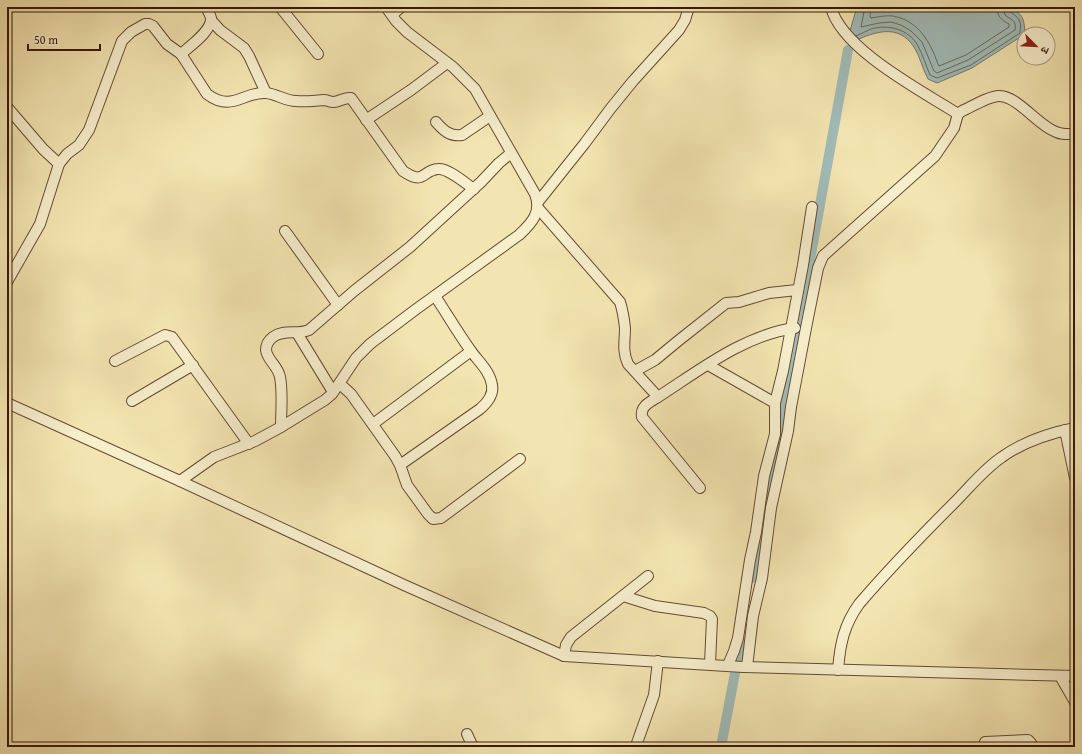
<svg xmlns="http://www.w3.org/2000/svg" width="1082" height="754" font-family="'Gentium Book Plus','Noto Serif Devanagari',serif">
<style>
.water{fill:#a1bcb8;stroke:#767a71}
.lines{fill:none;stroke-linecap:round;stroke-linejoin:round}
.shore{stroke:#6b6a60;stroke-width:1}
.canal{stroke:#a1bcb8;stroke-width:10}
.minor-casing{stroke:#644b32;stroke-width:12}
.minor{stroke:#f7eecc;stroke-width:10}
</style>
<rect width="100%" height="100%" fill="#f3e5b1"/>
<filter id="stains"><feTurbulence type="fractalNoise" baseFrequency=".005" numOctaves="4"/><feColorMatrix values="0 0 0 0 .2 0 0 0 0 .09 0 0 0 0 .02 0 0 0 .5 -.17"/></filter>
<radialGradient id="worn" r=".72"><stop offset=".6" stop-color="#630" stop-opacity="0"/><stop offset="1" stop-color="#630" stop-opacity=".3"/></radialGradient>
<path class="water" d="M 857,7 L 1008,7 C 1023,14 1024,17 1025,34 L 972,68 L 937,83 L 928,79 C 922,68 920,56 914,47 C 898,23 875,32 854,41 L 849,34 Z"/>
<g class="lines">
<g class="shore">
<path d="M 865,7 L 861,27 L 879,23 L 891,22 L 901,25 L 911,31 L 922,42 L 934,71 L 937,73 L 968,60 L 1015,30 C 1017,20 1011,20 1005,15 L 1003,7"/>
<path d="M 871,7 L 870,16 L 871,18 C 878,17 886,15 893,16 C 919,21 930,42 938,64 L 939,66 L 966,55 L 1009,27 L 1009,24 C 1001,20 997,16 997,7"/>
<path d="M 856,36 C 861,34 866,31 871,29 C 888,24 909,29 918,46 C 923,55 926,66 930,75 L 937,78 L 971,65 L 1020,33 C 1022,20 1019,18 1009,11 L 1008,7"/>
</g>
<g class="canal">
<polyline points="762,525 848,50"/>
<polyline points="752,578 758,544"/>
<polyline points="721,747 741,641"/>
</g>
<g class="minor-casing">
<g id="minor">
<polyline points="280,7 318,54"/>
<path d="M 831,7 C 841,49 922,91 958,114"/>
<polyline points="392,15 401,7"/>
<polyline points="211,20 220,30 244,48 249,56 266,93"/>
<path d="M 181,54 C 190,46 212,31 211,18 C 210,14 208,11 206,7"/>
<polyline points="7,107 43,149 59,164"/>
<polyline points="366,120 411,90 447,63"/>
<path d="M 436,122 C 443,130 450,137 462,135 L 490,116"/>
<polyline points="538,202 585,143 611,108 633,81 679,30 685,20 689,7"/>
<path d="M 538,208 L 620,302 C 623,311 624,319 625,328 C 625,341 622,351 628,364 L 658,397 C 700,370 744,335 795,328"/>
<polyline points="285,231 338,305"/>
<path d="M 7,282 L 40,224 L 59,164 L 67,154 L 79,145 L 89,130 L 122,41 L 131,32 L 145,24 L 149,24 L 153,26 L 167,44 L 181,54 L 207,94 C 232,113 244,91 266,93 C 277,94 285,101 296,101 C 305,102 315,101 324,100 C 327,100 330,102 333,102 C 340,102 344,97 351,98 L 403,171 C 425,186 422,170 438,169 C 448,168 465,183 474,189"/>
<polyline points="297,333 333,392"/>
<polyline points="115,361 165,335 172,337 249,444"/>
<polyline points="708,365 775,403"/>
<polyline points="635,371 655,360 678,341 726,303 739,302 769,293 797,290"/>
<polyline points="340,384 351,394 395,456 400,465 407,485 428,514 433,519 441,518 520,459"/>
<path d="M 658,397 C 650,402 640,406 642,417 L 700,488"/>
<polyline points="132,401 193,365"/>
<polyline points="7,403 180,481 404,585 564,656 743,667 1075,676"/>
<polyline points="373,424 471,351"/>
<path d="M 281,427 C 281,411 283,392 280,377 C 278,366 267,360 266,350 C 266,344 269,340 273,337 C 284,329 297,335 309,330 L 354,291 L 410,247 L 481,182 L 499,163 L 511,153"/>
<polyline points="1065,430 1075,478"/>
<path d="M 400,465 L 480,409 C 487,403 494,395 492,385 C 490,371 478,361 471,351 C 458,333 447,314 435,296"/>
<path d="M 180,481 L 214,457 L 255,441 L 281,427 L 325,400 L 332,394 L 356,358 L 370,344 L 415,310 L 519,235 C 532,223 542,212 535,194 L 475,89 L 453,67 L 407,32 L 396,21 L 386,7"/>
<polyline points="623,596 655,606 704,613 710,616 712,619 710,664"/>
<polyline points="564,656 566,645 571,637 648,576"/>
<polyline points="728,665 734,651 738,638 750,560 756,532 764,476 775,434 775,403 783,371 803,265 812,207"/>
<path d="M 747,667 L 753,616 L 762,578 L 771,508 L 788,431 L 791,407 L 806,328 L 818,268 L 823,256 L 935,156 L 954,128 L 958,114 L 962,111 C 971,107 991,95 1000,96 C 1018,97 1037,124 1054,131 C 1061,135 1067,134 1075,134"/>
<path d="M 838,670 C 840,644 844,625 859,604 C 889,569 921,536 953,504 C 969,488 984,469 1002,457 C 1023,442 1050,433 1075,428"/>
<polyline points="1060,676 1075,702"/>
<polyline points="467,734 473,747"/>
<polyline points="985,742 1028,740 1031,743 1032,747"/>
<polyline points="637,747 637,743 654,695 658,661"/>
</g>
</g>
<use href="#minor" class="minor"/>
</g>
<rect width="1082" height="754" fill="none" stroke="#f3e5b1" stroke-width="24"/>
<rect x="8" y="8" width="1066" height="738" fill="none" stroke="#351807" stroke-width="2"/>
<rect x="12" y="12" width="1058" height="730" fill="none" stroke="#351807"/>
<g transform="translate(1036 46) rotate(114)"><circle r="19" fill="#f7eecc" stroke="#a9987d"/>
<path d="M0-3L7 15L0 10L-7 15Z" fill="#8f2418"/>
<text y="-6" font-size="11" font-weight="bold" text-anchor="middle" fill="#351807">उ</text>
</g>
<path d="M28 44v6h72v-6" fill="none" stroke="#351807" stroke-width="2"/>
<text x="34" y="44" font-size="12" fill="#351807" stroke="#f7eecc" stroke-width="3" paint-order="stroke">50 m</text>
<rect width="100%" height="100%" filter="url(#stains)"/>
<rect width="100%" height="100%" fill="url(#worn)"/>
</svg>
